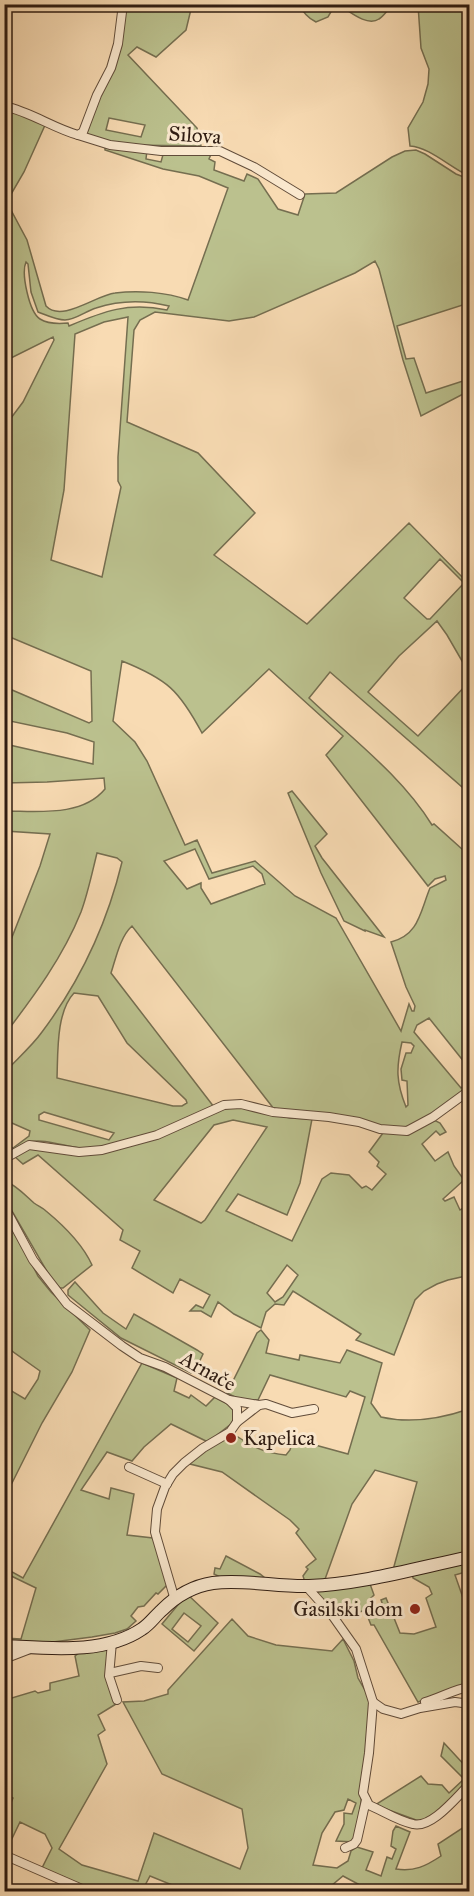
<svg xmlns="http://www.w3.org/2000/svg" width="474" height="1896" font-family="'IM FELL Great Primer',serif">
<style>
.green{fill:#bbc18e;stroke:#756e50;stroke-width:1.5;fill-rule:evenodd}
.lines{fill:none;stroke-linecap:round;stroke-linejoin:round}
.street-casing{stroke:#614c3a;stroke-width:10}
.secondary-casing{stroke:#2f1c12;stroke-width:14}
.street{stroke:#fae8ce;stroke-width:8}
.secondary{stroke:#fae8ce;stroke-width:12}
.poi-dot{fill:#8f2418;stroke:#fae8ce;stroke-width:2}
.labels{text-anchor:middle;stroke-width:6;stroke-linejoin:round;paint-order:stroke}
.street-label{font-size:21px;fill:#2f1c12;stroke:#fae8ce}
.poi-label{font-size:21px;fill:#2f1c12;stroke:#fae8ce;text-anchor:start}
</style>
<rect width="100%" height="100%" fill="#f8dbb3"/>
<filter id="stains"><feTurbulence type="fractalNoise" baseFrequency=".00333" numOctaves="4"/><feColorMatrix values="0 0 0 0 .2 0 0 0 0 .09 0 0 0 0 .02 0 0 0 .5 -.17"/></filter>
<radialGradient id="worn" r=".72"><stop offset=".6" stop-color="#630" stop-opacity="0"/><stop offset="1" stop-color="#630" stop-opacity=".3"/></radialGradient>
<g class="green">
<path d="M 126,5 L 192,5 L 186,30 L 156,57 L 137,47 L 128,55 L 197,128 L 201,146 L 128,145 L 90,138 L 86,135 L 100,96 ZM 109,118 L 145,125 L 141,137 L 106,130 Z"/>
<path d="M 300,5 L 300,4 L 335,5 L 328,17 L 316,22 C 308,18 303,13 300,5 Z"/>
<path d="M 339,5 L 393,5 C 388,9 384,16 379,19 C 367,27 349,11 339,5 Z"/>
<path d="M 418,5 L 469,5 L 469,176 C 451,168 429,147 410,146 L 408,128 L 423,102 L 428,84 L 429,69 L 421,48 Z"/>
<path d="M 5,109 L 46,123 L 24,172 L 10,196 L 11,210 L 27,240 L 46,306 C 62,323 96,295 115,293 C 138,290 166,292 188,300 L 228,188 L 199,176 L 163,169 L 105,150 L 105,146 L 147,150 L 146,159 L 161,162 L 164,151 L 212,152 L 209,159 L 215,162 L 214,170 L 244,181 L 247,174 L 258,179 L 278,209 L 298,215 L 305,194 L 336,193 L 392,157 L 405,151 L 416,150 L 425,154 L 456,174 L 469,179 L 469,303 L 397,326 L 406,359 L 414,358 L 426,393 L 469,379 L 469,391 L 421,416 L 403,360 L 379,269 L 375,261 L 355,273 L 254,317 L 229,321 L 155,312 L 140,320 L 134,330 L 127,422 L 198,453 L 255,513 L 214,555 L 307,624 L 409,523 L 469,584 L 469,615 L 467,630 L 469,673 L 447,635 L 437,621 L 399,656 L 368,692 L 418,736 L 469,682 L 469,793 L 330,672 L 309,698 C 351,738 401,775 432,825 L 434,824 L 462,849 L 469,850 L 469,1068 L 429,1018 L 417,1025 L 414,1032 L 461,1088 L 469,1082 L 469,1086 L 419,1124 L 402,1129 L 274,1109 L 132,926 C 120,937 116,958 111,973 L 214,1107 C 177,1123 141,1140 101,1148 C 76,1153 50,1137 29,1142 C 20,1144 12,1151 5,1156 L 5,1145 L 13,1148 L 29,1136 L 30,1131 L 5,1120 L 5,1072 C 17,1059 32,1046 42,1032 C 81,980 107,924 122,862 L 117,858 L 97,853 C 92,873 88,893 81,912 C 63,957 34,996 5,1034 L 5,955 L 40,866 L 50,834 L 5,831 L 5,811 C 38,811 82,817 105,789 L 104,778 L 47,782 L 5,783 L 5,744 L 93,764 L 94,742 L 67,733 L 5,720 L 5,687 L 89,723 L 92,721 L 91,671 L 5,635 L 5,426 L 23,402 L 54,340 L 53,337 L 5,361 ZM 26,262 L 28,264 L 31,292 L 38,312 C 46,315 57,320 65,320 C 75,320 86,311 96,308 C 120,300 145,300 169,306 L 167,310 C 128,302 104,311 69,326 L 68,323 C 58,324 48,324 40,319 C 29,312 21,273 26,262 ZM 128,317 L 118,457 L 118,481 L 121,487 L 102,577 L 51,560 L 64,490 L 75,334 L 104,322 ZM 440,559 L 464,583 L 430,619 L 427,619 L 404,598 ZM 122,661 C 167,679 179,690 202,733 L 269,669 L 343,736 L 326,755 L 428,886 L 435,879 L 445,876 L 446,880 L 430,888 C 420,912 419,935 391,942 L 406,987 L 415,1006 L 414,1011 L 412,1011 L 409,1004 L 401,1031 L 336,918 L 295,896 L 255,861 L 212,873 L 197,840 L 185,845 L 147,761 L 135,742 L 113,721 ZM 195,849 L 209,879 L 253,866 L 262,874 L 265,884 L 211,904 L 201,888 L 201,883 L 187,889 L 164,861 ZM 74,993 L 98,996 L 127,1043 L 186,1100 L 187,1103 L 182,1106 L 173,1106 L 57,1078 C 58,1053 56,1012 74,993 ZM 402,1042 L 411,1043 L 414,1046 L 411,1053 L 406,1053 L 401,1069 L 402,1080 L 407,1081 L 408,1105 L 406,1107 C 396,1082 396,1068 402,1042 ZM 44,1112 L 114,1133 L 109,1140 L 39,1120 L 39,1115 Z"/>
<polygon points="292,791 327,834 315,846 322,858 384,937 365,930 365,931 344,921 321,873 288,793"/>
<path d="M 242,1106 L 290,1118 L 312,1119 L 300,1183 L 287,1215 L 238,1194 L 226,1211 L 292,1241 L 322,1179 L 331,1173 L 349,1175 L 362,1188 L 366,1186 L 372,1190 L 386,1174 L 377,1166 L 379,1162 L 369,1152 L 383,1133 L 434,1120 L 440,1123 L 446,1132 L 440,1135 L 436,1131 L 422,1144 L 435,1161 L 448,1152 L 454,1166 L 464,1180 L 443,1199 L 445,1201 L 454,1197 L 460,1210 L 469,1204 L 469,1381 L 466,1276 L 448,1280 L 437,1284 L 424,1291 L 415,1300 L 394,1355 L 356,1340 L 361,1334 L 293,1291 L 284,1305 L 275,1304 L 266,1312 L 261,1328 L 234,1314 L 218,1302 L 211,1317 L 201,1311 L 190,1311 L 196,1305 L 203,1308 L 210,1295 L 180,1279 L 173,1293 L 132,1268 L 140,1251 L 120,1240 L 123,1230 L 38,1155 L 23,1164 L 14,1156 L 32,1148 L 91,1154 L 219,1110 ZM 233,1120 L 267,1127 L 205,1220 L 201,1223 L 154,1200 L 214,1125 ZM 287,1265 L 298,1275 L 283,1297 L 275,1302 L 267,1293 Z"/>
<path d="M 4,1180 C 17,1186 24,1194 34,1203 C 38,1206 43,1208 46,1211 C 63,1225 83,1245 92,1265 L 63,1288 L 60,1288 L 52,1280 L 5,1199 Z"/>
<polygon points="5,1212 38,1276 51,1292 90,1330 72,1372 42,1423 5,1497 5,1387 25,1399 38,1379 40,1371 5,1346"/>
<polygon points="75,1282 103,1313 126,1329 134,1314 197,1350 203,1354 195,1371 191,1373 121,1338 68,1295 68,1290"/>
<path d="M 261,1330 L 269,1340 L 266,1353 L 299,1360 L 300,1355 L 340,1363 L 347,1350 L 382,1363 L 371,1403 L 381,1417 C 411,1424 440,1419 469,1409 L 469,1552 L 393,1570 L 417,1482 L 375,1470 L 352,1504 L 324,1582 L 305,1582 L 303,1576 L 308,1569 L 306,1567 L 316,1559 L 296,1533 L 299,1529 L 290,1520 L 222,1472 L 190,1464 L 189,1462 L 227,1436 L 232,1442 L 238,1437 C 254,1448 266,1453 286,1455 L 290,1450 L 293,1440 L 297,1440 L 348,1454 L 365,1397 L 350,1391 L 346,1397 L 270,1375 L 258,1400 L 239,1399 L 227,1393 L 257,1333 Z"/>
<polygon points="142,1363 177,1378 174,1391 189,1398 191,1395 206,1406 215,1397 232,1406 234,1418 231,1424 208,1442 171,1424 144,1447 132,1461 107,1452 81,1490 109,1499 111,1488 134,1494 127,1535 153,1538 168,1584 158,1594 156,1593 144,1606 138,1607 131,1616 136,1621 127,1629 115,1633 92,1637 45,1643 5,1643 5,1638 21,1639 36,1588 5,1573 5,1568 23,1578"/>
<polygon points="226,1556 260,1574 265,1578 222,1578 214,1574 215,1568 220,1569"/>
<polygon points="469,1560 469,1571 455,1575 469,1615 469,1684 418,1702 374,1625 371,1625 365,1610 357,1613 355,1608 335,1613 314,1592 317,1590 369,1581 374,1595 371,1598 379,1610 384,1608 381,1600 386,1598 400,1633 414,1634 436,1627 426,1598 432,1594 429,1587 413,1578 412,1573"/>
<path d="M 187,1594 L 218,1623 L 194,1651 L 162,1624 ZM 184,1613 L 201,1626 L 188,1642 L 172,1629 Z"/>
<path d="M 232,1619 L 248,1636 L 276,1645 L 332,1651 L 343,1639 L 354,1661 L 358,1678 L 370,1699 L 361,1803 L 354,1842 L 336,1841 L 344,1824 L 344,1813 L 352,1814 L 356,1803 L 348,1799 L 344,1810 L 335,1812 L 322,1833 L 313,1865 L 337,1868 L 348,1861 L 351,1851 L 357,1847 L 373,1852 L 366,1870 L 381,1876 L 387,1857 L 392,1859 L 396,1849 L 391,1846 L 393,1831 L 396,1826 L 410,1832 L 396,1869 C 414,1872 426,1866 441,1856 L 438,1844 L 467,1825 L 468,1832 L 463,1837 C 465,1839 468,1842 469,1845 C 473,1854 466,1880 465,1891 L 371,1891 L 343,1876 L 325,1891 L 182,1891 L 182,1889 L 150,1876 L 142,1891 L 95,1891 L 42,1868 L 52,1848 L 45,1834 L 20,1822 L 6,1851 L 5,1850 L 5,1802 L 10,1805 L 13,1798 L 8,1795 L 5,1799 L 4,1714 L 7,1713 L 5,1709 L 5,1700 L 35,1691 L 38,1693 L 50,1690 L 50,1683 L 79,1676 L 75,1656 C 82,1649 99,1648 108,1650 L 116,1704 L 98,1715 L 105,1730 L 98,1735 L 107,1764 L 59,1849 L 82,1865 L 138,1881 L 154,1833 L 240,1869 L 248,1848 L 242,1809 L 162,1774 L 123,1702 L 144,1701 L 168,1694 L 168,1690 Z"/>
<polygon points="444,1743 469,1770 469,1778 458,1792 431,1818 423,1822 416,1820 375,1805 421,1776 428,1784 442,1785 449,1793 464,1779 441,1756"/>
</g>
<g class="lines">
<g class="street-casing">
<g id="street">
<polyline points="199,4 215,4"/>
<path d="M 4,106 C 31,112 53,128 78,135 L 83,132 L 97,95 L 111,68 L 118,44 L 123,4"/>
<polyline points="78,135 110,145 161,151 220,151 254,167 300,195"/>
<polyline points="4,1159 29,1145 79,1152 102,1150 157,1135 224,1105 241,1104 273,1112 329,1117 359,1122 380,1129 407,1131 433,1117 470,1090"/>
<polyline points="4,1206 33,1260 67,1304 122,1346 140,1358 165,1367 229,1400 237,1408 237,1422 230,1432 203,1448 184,1463 173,1474 165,1487 157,1509 155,1532 175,1600"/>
<polyline points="229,1400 259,1405"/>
<polyline points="237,1422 259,1405 266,1404 292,1413 314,1409"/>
<polyline points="129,1467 167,1484"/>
<path d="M 306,1586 L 332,1615 L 356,1649 L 373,1702 L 369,1753 L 363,1793 L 369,1805 C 383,1811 398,1821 413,1824 C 432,1829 457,1796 470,1784"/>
<polyline points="112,1642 109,1676 117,1700"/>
<polyline points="4,1659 30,1649"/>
<polyline points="110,1673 141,1666 158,1668"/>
<polyline points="373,1702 383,1709 401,1714 420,1708 455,1702 470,1704"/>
<path d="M 425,1702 C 440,1698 454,1689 470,1687"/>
<polyline points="345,1848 354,1844 357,1840 366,1800"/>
<polyline points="4,1855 89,1892"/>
<polyline points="4,1886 10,1892"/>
</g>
</g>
<g class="secondary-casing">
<path id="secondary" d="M 4,1646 C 48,1648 104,1655 142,1629 C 150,1624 155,1616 162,1610 C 176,1596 193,1586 213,1583 C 245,1579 277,1587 309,1586 C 362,1584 417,1568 470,1557"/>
</g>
<use href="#street" class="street"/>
<use href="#secondary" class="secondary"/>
</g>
<g class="poi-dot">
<circle cx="231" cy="1438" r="6"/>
<circle cx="415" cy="1609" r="6"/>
</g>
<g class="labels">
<g class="street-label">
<text transform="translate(195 135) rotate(4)" y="7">Silova</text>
<text transform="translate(208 1371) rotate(29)" y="7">Arnače</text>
</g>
<g class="poi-label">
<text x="243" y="1445">Kapelica</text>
<text x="403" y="1616" text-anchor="end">Gasilski dom</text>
</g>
</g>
<rect width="474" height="1896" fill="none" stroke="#f8dbb3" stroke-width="24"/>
<rect x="6" y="6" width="462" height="1884" fill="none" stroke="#2f1c12" stroke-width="3"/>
<rect x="12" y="12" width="450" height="1872" fill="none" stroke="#2f1c12" stroke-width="1.5"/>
<rect width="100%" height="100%" filter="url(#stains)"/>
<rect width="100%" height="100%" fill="url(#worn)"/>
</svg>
